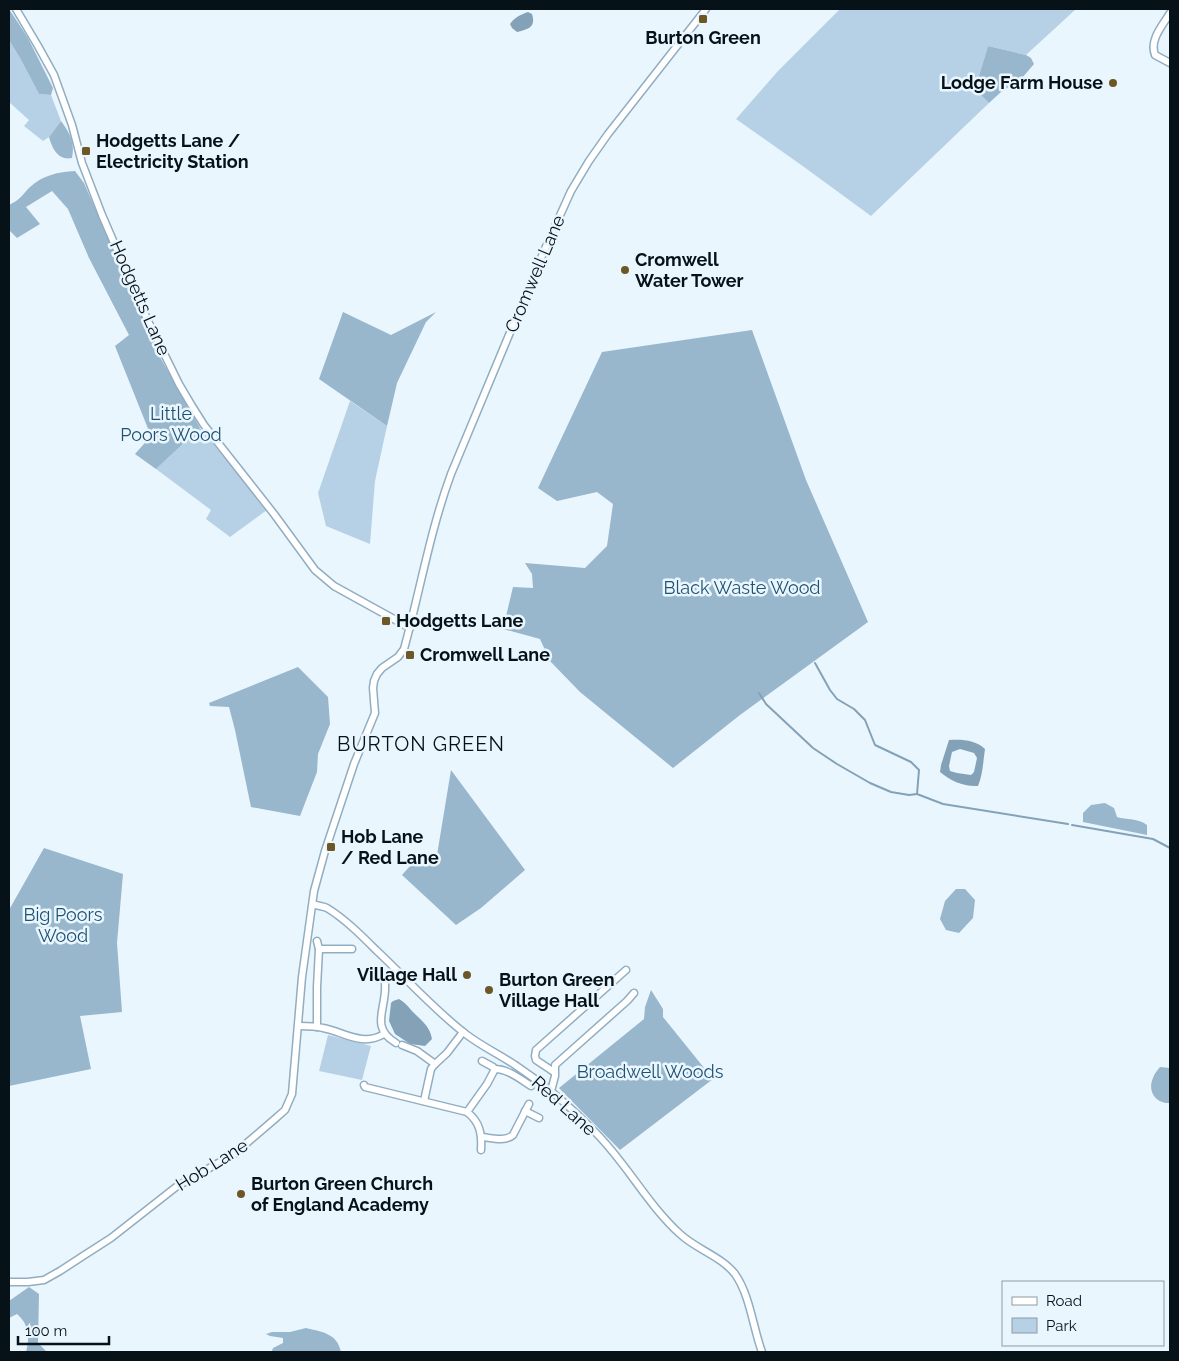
<svg xmlns="http://www.w3.org/2000/svg" width="1179" height="1361" font-family="Raleway,sans-serif">
<style>
.green{fill:#b6d1e5}
.forest{fill:#98b6cc}
.water{fill:#84a2b7;fill-rule:evenodd}
.lines{fill:none;stroke-linecap:round;stroke-linejoin:round}
.stream{stroke:#84a2b7;stroke-width:2}
.minor-casing{stroke:#91adc1;stroke-width:9}
.minor{stroke:#fff;stroke-width:6}
.poi-dot{fill:#6c5726;stroke:#eaf6fe;stroke-width:2}
.labels{text-anchor:middle;stroke-width:5;stroke-linejoin:round;paint-order:stroke}
.poi-label{font-size:18px;font-weight:bold;fill:#071118;stroke:#eaf6fe;text-anchor:start}
.street-label{font-size:18px;fill:#071118;stroke:#eaf6fe}
.park-label{font-size:18px;fill:#1f5272;stroke:#eaf6fe}
.quarter-label{font-size:20px;letter-spacing:1px;fill:#071118;stroke:#eaf6fe}
</style>
<rect width="100%" height="100%" fill="#eaf6fe"/>
<g class="green">
<polygon points="840,9 1076,9 1026,55 988,46 975,89 989,103 871,216 804,167 736,119 778,71"/>
<polygon points="9,40 20,58 39,94 51,95 61,121 49,137 43,141 24,126 29,120 9,102"/>
<polygon points="350,401 387,426 375,481 370,544 326,526 318,493"/>
<polygon points="200,428 267,510 230,537 206,519 211,510 156,469"/>
<polygon points="328,1035 371,1046 362,1080 319,1071"/>
</g>
<g class="forest">
<polygon points="9,9 28,38 53,88 51,95 39,94 20,58 9,40"/>
<polygon points="988,46 1026,55 1031,58 1034,64 1022,78 1001,92 989,103 975,89"/>
<path d="M 61,121 C 70,133 75,143 72,158 C 58,161 52,148 49,137 Z"/>
<path d="M 75,171 L 84,183 L 161,359 L 200,428 L 156,469 L 135,454 L 151,436 L 115,346 L 129,335 L 89,258 L 68,209 L 52,191 L 26,207 L 40,224 L 17,238 L 9,230 L 9,205 C 20,200 22,195 30,187 C 43,175 58,172 75,171 Z"/>
<polygon points="343,312 391,335 436,312 426,322 397,383 387,426 319,379"/>
<polygon points="752,330 806,480 868,622 740,715 673,768 580,692 550,661 540,639 503,629 513,587 533,588 532,574 525,563 585,568 607,546 613,504 597,492 557,501 538,488 602,352"/>
<polygon points="298,667 328,697 330,724 318,754 317,772 300,816 251,807 235,730 229,707 210,706 209,703"/>
<polygon points="451,770 525,870 481,908 456,925 402,875 417,858 436,861"/>
<path d="M 1105,803 L 1114,808 L 1117,817 C 1127,820 1138,818 1147,825 L 1147,835 L 1083,822 L 1083,813 L 1091,805 Z"/>
<polygon points="44,848 123,874 117,943 122,1012 80,1016 91,1069 9,1086 9,910"/>
<polygon points="956,889 965,889 975,900 973,918 959,933 946,930 940,919 945,901"/>
<polygon points="651,990 663,1009 663,1017 713,1079 620,1150 559,1088 644,1019 645,1007"/>
<path d="M 1160,1067 L 1170,1068 L 1170,1103 C 1156,1104 1147,1091 1153,1078 C 1154,1074 1157,1071 1160,1067 Z"/>
<path d="M 29,1287 L 39,1294 L 38,1343 L 47,1352 L 26,1352 C 30,1337 29,1324 17,1314 L 9,1318 L 9,1301 Z"/>
<path d="M 306,1328 C 322,1332 337,1333 341,1352 L 277,1352 L 272,1351 L 273,1348 L 283,1343 L 283,1338 L 270,1336 L 266,1334 L 272,1332 L 290,1332 Z"/>
</g>
<g class="water">
<path d="M 528,12 L 532,14 C 536,27 529,29 517,32 L 512,28 L 510,24 C 515,17 520,15 528,12 Z"/>
<path d="M 949,740 C 962,739 976,740 985,749 C 983,762 983,774 978,786 C 964,787 951,781 940,772 L 941,765 ZM 960,749 L 974,753 L 977,758 L 974,772 L 971,775 L 957,773 L 950,771 L 949,766 L 952,752 Z"/>
<path d="M 399,999 C 404,1002 407,1005 411,1010 C 419,1019 430,1025 432,1039 L 425,1046 L 410,1044 L 395,1034 L 389,1021 L 391,1003 L 393,1001 Z"/>
</g>
<g class="lines">
<g class="stream">
<polyline points="815,663 830,690 837,699 854,709 865,720 875,745 911,762 919,770 917,794 943,804 1068,824"/>
<polyline points="759,693 766,704 813,748 837,764 870,783 891,792 909,795 917,794"/>
<polyline points="1072,825 1153,839 1170,848"/>
</g>
<g class="minor-casing">
<g id="minor">
<polyline points="16,9 38,46 54,75 72,125 82,163 102,215 147,319 179,384 192,406 204,425 274,514 315,570 334,586 410,628"/>
<path d="M 1170,13 C 1163,25 1149,40 1155,55 L 1170,63"/>
<path d="M 313,904 C 317,906 323,906 327,908 C 345,919 361,935 376,950 C 406,978 434,1010 467,1035 C 483,1047 502,1056 518,1067 C 547,1086 572,1108 596,1133 C 627,1164 647,1204 680,1234 C 696,1249 722,1257 735,1274 C 750,1295 753,1328 762,1352"/>
<polyline points="317,941 319,949 317,987 317,1027"/>
<polyline points="319,949 352,949"/>
<path d="M 385,984 C 387,1008 369,1027 396,1043"/>
<path d="M 299,1026 C 307,1026 315,1026 323,1028 C 344,1032 362,1047 384,1034"/>
<polyline points="402,1045 417,1051 435,1064"/>
<path d="M 482,1061 L 493,1067 L 495,1069 C 508,1069 520,1079 531,1086"/>
<polyline points="554,1072 536,1060 535,1056 536,1050 626,970"/>
<path d="M 364,1085 L 365,1087 L 467,1112 C 480,1122 482,1134 481,1150"/>
<polyline points="551,1091 555,1076 555,1065 627,1001 634,993"/>
<polyline points="424,1101 431,1069 434,1065 447,1053 463,1032"/>
<polyline points="525,1111 539,1118"/>
<polyline points="467,1112 487,1084 495,1069"/>
<path d="M 482,1137 C 492,1138 505,1142 513,1135 L 529,1104"/>
<path d="M 9,1282 L 28,1282 L 44,1280 L 60,1271 L 83,1256 L 111,1238 L 176,1187 L 234,1154 L 276,1118 L 285,1110 L 292,1094 L 302,977 L 314,891 L 325,851 L 354,764 L 375,713 L 373,688 L 374,681 L 377,674 L 382,668 L 398,657 L 404,649 C 420,591 430,531 451,474 L 544,251 L 571,191 L 589,161 L 608,134 L 706,9"/>
</g>
</g>
<use href="#minor" class="minor"/>
</g>
<g class="poi-dot">
<rect x="698" y="14" width="10" height="10" rx="2.5"/>
<circle cx="1113" cy="83" r="5"/>
<rect x="81" y="146" width="10" height="10" rx="2.5"/>
<circle cx="625" cy="270" r="5"/>
<rect x="381" y="616" width="10" height="10" rx="2.5"/>
<rect x="405" y="650" width="10" height="10" rx="2.5"/>
<rect x="326" y="842" width="10" height="10" rx="2.5"/>
<circle cx="467" cy="975" r="5"/>
<circle cx="489" cy="990" r="5"/>
<circle cx="241" cy="1194" r="5"/>
</g>
<g class="labels">
<g class="poi-label">
<text x="703" y="44" text-anchor="middle">Burton Green</text>
<text x="1103" y="89" text-anchor="end">Lodge Farm House</text>
<text x="96" y="147">Hodgetts Lane /<tspan x="96" dy="21">Electricity Station</tspan></text>
<text x="635" y="266">Cromwell<tspan x="635" dy="21">Water Tower</tspan></text>
<text x="396" y="627">Hodgetts Lane</text>
<text x="420" y="661">Cromwell Lane</text>
<text x="341" y="843">Hob Lane<tspan x="341" dy="21">/ Red Lane</tspan></text>
<text x="457" y="981" text-anchor="end">Village Hall</text>
<text x="499" y="986">Burton Green<tspan x="499" dy="21">Village Hall</tspan></text>
<text x="251" y="1190">Burton Green Church<tspan x="251" dy="21">of England Academy</tspan></text>
</g>
<g class="street-label">
<text transform="translate(535 274) rotate(-67)" y="6">Cromwell Lane</text>
<text transform="translate(140 298) rotate(66)" y="6">Hodgetts Lane</text>
<text transform="translate(564 1106) rotate(42)" y="6">Red Lane</text>
<text transform="translate(212 1165) rotate(-32)" y="6">Hob Lane</text>
</g>
<g class="park-label">
<text x="171" y="420">Little<tspan x="171" dy="21">Poors Wood</tspan></text>
<text x="742" y="594">Black Waste Wood</text>
<text x="63" y="921">Big Poors<tspan x="63" dy="21">Wood</tspan></text>
<text x="650" y="1078">Broadwell Woods</text>
</g>
<g class="quarter-label">
<text x="421" y="751">BURTON GREEN</text>
</g>
</g>
<rect width="1179" height="1361" fill="none" stroke="#071118" stroke-width="20"/>
<rect x="1002" y="1281" width="162" height="65" fill="#eaf6fe" stroke="#8f9aa2"/>
<rect x="1012" y="1297" width="25" height="8" fill="#ffffff" stroke="#8f9aa2"/>
<text x="1046" y="1306" font-size="15" fill="#071118">Road</text>
<rect x="1012" y="1318" width="25" height="15" fill="#b6d1e5" stroke="#8f9aa2"/>
<text x="1046" y="1331" font-size="15" fill="#071118">Park</text>
<path d="M18 1336v8h91v-8" fill="none" stroke="#071118" stroke-width="2.5"/>
<text x="25" y="1336" font-size="15" fill="#071118" stroke="#eaf6fe" stroke-width="4" paint-order="stroke">100 m</text>
</svg>
